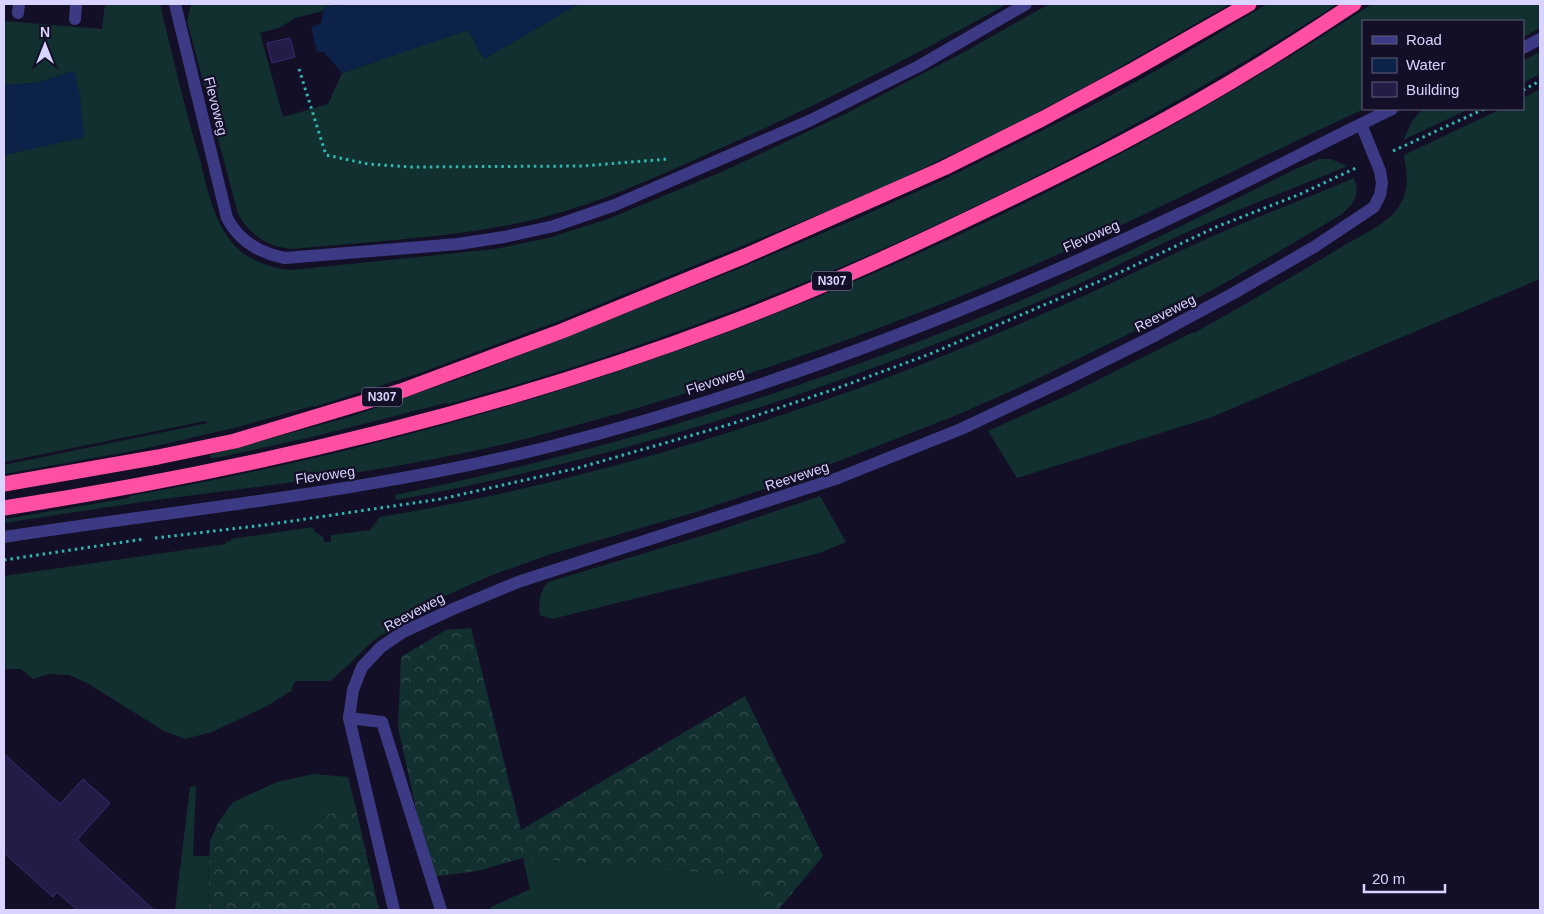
<svg xmlns="http://www.w3.org/2000/svg" width="1544" height="914" font-family="Arial,sans-serif">
<style>
.grass{fill:#12302f}
.forest{fill:url(#forest-crowns)}
.water{fill:#0c2248}
.building{fill:#241b47;stroke:#3b2d73}
.lines{fill:none;stroke-linecap:round;stroke-linejoin:round}
.path{stroke:#2fb8b0;stroke-width:3;stroke-dasharray:2.5 4;stroke-linecap:butt}
.minor{stroke:#3d3a85;stroke-width:12}
.highway{stroke:#ff4fa3;stroke-width:15}
.labels{text-anchor:middle;stroke-width:4.5;stroke-linejoin:round;paint-order:stroke}
.shield{fill:#130f26;stroke:#9e99be;stroke-width:1}
.shield-label{font-size:12px;font-weight:bold;fill:#d9d4ff}
.street-label{font-size:14px;fill:#d9d4ff;stroke:#130f26}
</style>
<defs>
<pattern id="forest-crowns" width="20" height="18" patternUnits="userSpaceOnUse" patternTransform="scale(1.25)"><rect width="20" height="18" fill="#12302f"/><path d="M2 6a3 3 0 1 1 6 0M12 15a3 3 0 1 1 6 0" fill="none" stroke="#344d4e"/></pattern>
</defs>
<rect width="100%" height="100%" fill="#130f26"/>
<g class="grass">
<path d="M 105,4 L 160,4 C 172,54 184,105 199,156 C 207,187 213,223 236,247 C 250,261 271,268 291,270 L 495,249 L 548,238 L 608,219 L 726,170 L 847,113 L 966,51 L 1049,4 L 1230,4 L 1092,83 L 1013,125 L 892,183 L 825,212 L 564,319 L 420,373 L 314,407 L 313,406 L 238,427 L 143,449 L 4,474 L 4,465 L 213,422 L 207,423 L 205,421 L 4,462 L 4,155 L 83,137 L 74,71 L 35,83 L 4,85 L 4,21 L 102,29 Z"/>
<path d="M 191,4 L 343,4 L 324,7 L 323,11 L 295,18 L 279,28 L 260,33 L 283,117 L 328,104 L 342,73 L 468,30 L 484,59 L 578,4 L 1007,4 C 909,59 808,110 705,155 C 652,179 599,203 544,217 C 463,238 375,241 292,249 C 268,247 250,235 238,214 L 187,21 Z"/>
<path d="M 1267,4 L 1337,4 C 1284,39 1228,71 1173,103 C 945,232 701,335 449,404 L 446,403 L 312,437 L 211,459 L 210,455 L 349,417 L 470,375 L 738,269 L 858,218 L 945,179 L 1089,107 L 1152,73 Z"/>
<path d="M 1372,4 L 1540,4 L 1540,28 L 1523,37 L 1523,21 L 1363,21 L 1364,109 C 1231,170 1102,239 966,294 C 824,352 678,399 529,438 C 422,465 313,480 203,494 C 137,502 70,513 4,523 L 4,519 L 129,498 L 129,496 C 575,417 993,253 1372,4 Z"/>
<polygon points="1540,52 1540,74 1523,83 1523,61"/>
<path d="M 1540,89 L 1540,279 L 1212,417 L 1017,478 L 988,431 L 1072,393 L 1193,332 L 1194,333 C 1244,305 1294,276 1343,246 C 1360,236 1389,223 1399,206 C 1410,189 1407,174 1404,155 L 1501,109 L 1523,109 L 1523,98 Z"/>
<polygon points="1423,109 1469,109 1403,140 1413,120"/>
<path d="M 1319,159 L 1331,159 L 1347,166 C 1303,185 1259,201 1215,220 C 1167,240 1120,265 1072,287 C 1012,314 951,338 889,362 C 729,422 564,469 396,500 L 395,495 C 611,450 821,385 1024,299 C 1091,270 1156,239 1221,206 C 1254,191 1286,172 1319,159 Z"/>
<path d="M 1354,178 C 1361,195 1353,205 1339,216 L 1232,279 L 1163,317 L 1029,383 L 957,415 L 785,482 L 696,512 L 551,554 L 490,576 L 438,599 L 374,640 L 347,666 L 330,681 L 295,681 L 291,691 L 267,706 L 212,732 L 185,739 L 164,731 L 87,683 L 69,675 L 48,674 L 33,679 L 21,669 L 4,669 L 4,576 L 226,544 L 226,542 L 231,541 L 231,539 L 313,527 L 314,531 L 323,537 L 324,542 L 331,542 L 331,535 L 370,530 L 380,517 C 612,478 839,404 1054,309 C 1108,286 1161,259 1215,235 C 1261,215 1308,198 1354,178 Z"/>
<path d="M 820,496 L 846,542 L 820,553 L 552,619 L 540,615 C 538,604 540,590 548,582 L 705,535 Z"/>
<polygon points="313,774 348,777 355,804 326,815 308,832 275,827 243,816 219,821 233,802 277,782"/>
<polygon points="196,786 193,856 209,856 208,890 209,910 175,910 190,787"/>
<polygon points="523,858 741,876 765,910 490,910 491,907 530,889"/>
</g>
<g class="forest">
<polygon points="471,628 521,830 745,696 823,856 778,910 765,910 741,876 523,858 477,871 431,877 398,727 401,657 446,630"/>
<polygon points="355,804 379,910 209,910 208,890 210,841 219,821 243,816 275,827 308,832 326,815"/>
</g>
<g class="water">
<polygon points="343,4 578,4 484,59 468,30 342,73 324,52 317,52 311,28 321,23 324,7"/>
<polygon points="74,71 80,95 84,137 4,155 4,85 35,83"/>
</g>
<g class="building">
<polygon points="290,38 295,57 272,63 267,43"/>
<polygon points="4,754 60,804 83,779 110,803 77,840 154,910 77,910 57,892 53,897 4,853"/>
</g>
<g class="lines">
<g class="path">
<polyline points="299,69 326,155 368,164 411,167 582,166 668,159"/>
<polyline points="1523,90 1540,81"/>
<polyline points="1393,151 1484,109"/>
<polyline points="155,538 265,525 441,499 578,468 731,424 835,389 930,354 1123,271 1216,227 1298,195 1358,167"/>
<polyline points="4,560 144,539"/>
</g>
<g class="minor">
<path d="M 175,4 L 227,218 C 239,241 259,253 285,258 L 458,244 L 504,237 L 554,226 L 615,205 L 811,120 L 919,66 L 1026,4"/>
<polyline points="18,13 19,4"/>
<polyline points="75,19 76,4"/>
<polyline points="1523,48 1540,39"/>
<path d="M 4,537 C 185,509 369,492 548,447 C 766,392 978,309 1181,213 C 1252,180 1321,143 1392,109"/>
<polyline points="349,718 382,722 441,910"/>
<polyline points="394,910 349,718 353,690 362,667 381,647 403,632 453,609 518,582 838,478 961,429 1065,380 1156,335 1234,293 1314,247 1374,207 1380,195 1382,183 1380,171 1361,124"/>
</g>
<g class="highway">
<polyline points="4,484 158,457 235,441 401,391 562,331 745,256 944,168 1042,119 1133,70 1249,4"/>
<path d="M 4,508 C 249,470 492,413 724,325 C 809,293 891,256 972,217 C 1071,170 1169,121 1262,63 C 1293,44 1323,24 1354,4"/>
</g>
</g>
<g class="labels">
<g class="shield">
<rect x="812" y="271.5" width="40" height="19" rx="4"/>
<rect x="362" y="387.5" width="40" height="19" rx="4"/>
</g>
<g class="shield-label">
<text x="832" y="285">N307</text>
<text x="382" y="401">N307</text>
</g>
<g class="street-label">
<text transform="translate(216 106) rotate(76)" y="5">Flevoweg</text>
<text transform="translate(1091 236) rotate(-24)" y="5">Flevoweg</text>
<text transform="translate(1165 313) rotate(-27)" y="5">Reeveweg</text>
<text transform="translate(715 381) rotate(-18)" y="5">Flevoweg</text>
<text transform="translate(325 475) rotate(-8)" y="5">Flevoweg</text>
<text transform="translate(797 476) rotate(-18)" y="5">Reeveweg</text>
<text transform="translate(414 612) rotate(-28)" y="5">Reeveweg</text>
</g>
</g>
<rect width="1544" height="914" fill="none" stroke="#d9d4ff" stroke-width="10"/>
<rect x="1362" y="20" width="162" height="90" fill="#130f26" stroke="#625e7d"/>
<rect x="1372" y="36" width="25" height="8" fill="#3d3a85" stroke="#625e7d"/>
<text x="1406" y="45" font-size="15" fill="#d9d4ff">Road</text>
<rect x="1372" y="58" width="25" height="15" fill="#0c2248" stroke="#625e7d"/>
<text x="1406" y="70" font-size="15" fill="#d9d4ff">Water</text>
<rect x="1372" y="82" width="25" height="15" fill="#241b47" stroke="#625e7d"/>
<text x="1406" y="95" font-size="15" fill="#d9d4ff">Building</text>
<g transform="translate(45 45)" stroke="#130f26" stroke-width="4" paint-order="stroke">
<path d="M0-4L9 19L0 12L-9 19Z" fill="#d9d4ff"/>
<text y="-8" font-size="14" font-weight="bold" text-anchor="middle" fill="#d9d4ff">N</text>
</g>
<path d="M1364 884v8h81v-8" fill="none" stroke="#d9d4ff" stroke-width="2.5"/>
<text x="1372" y="884" font-size="15" fill="#d9d4ff" stroke="#130f26" stroke-width="4" paint-order="stroke">20 m</text>
</svg>
